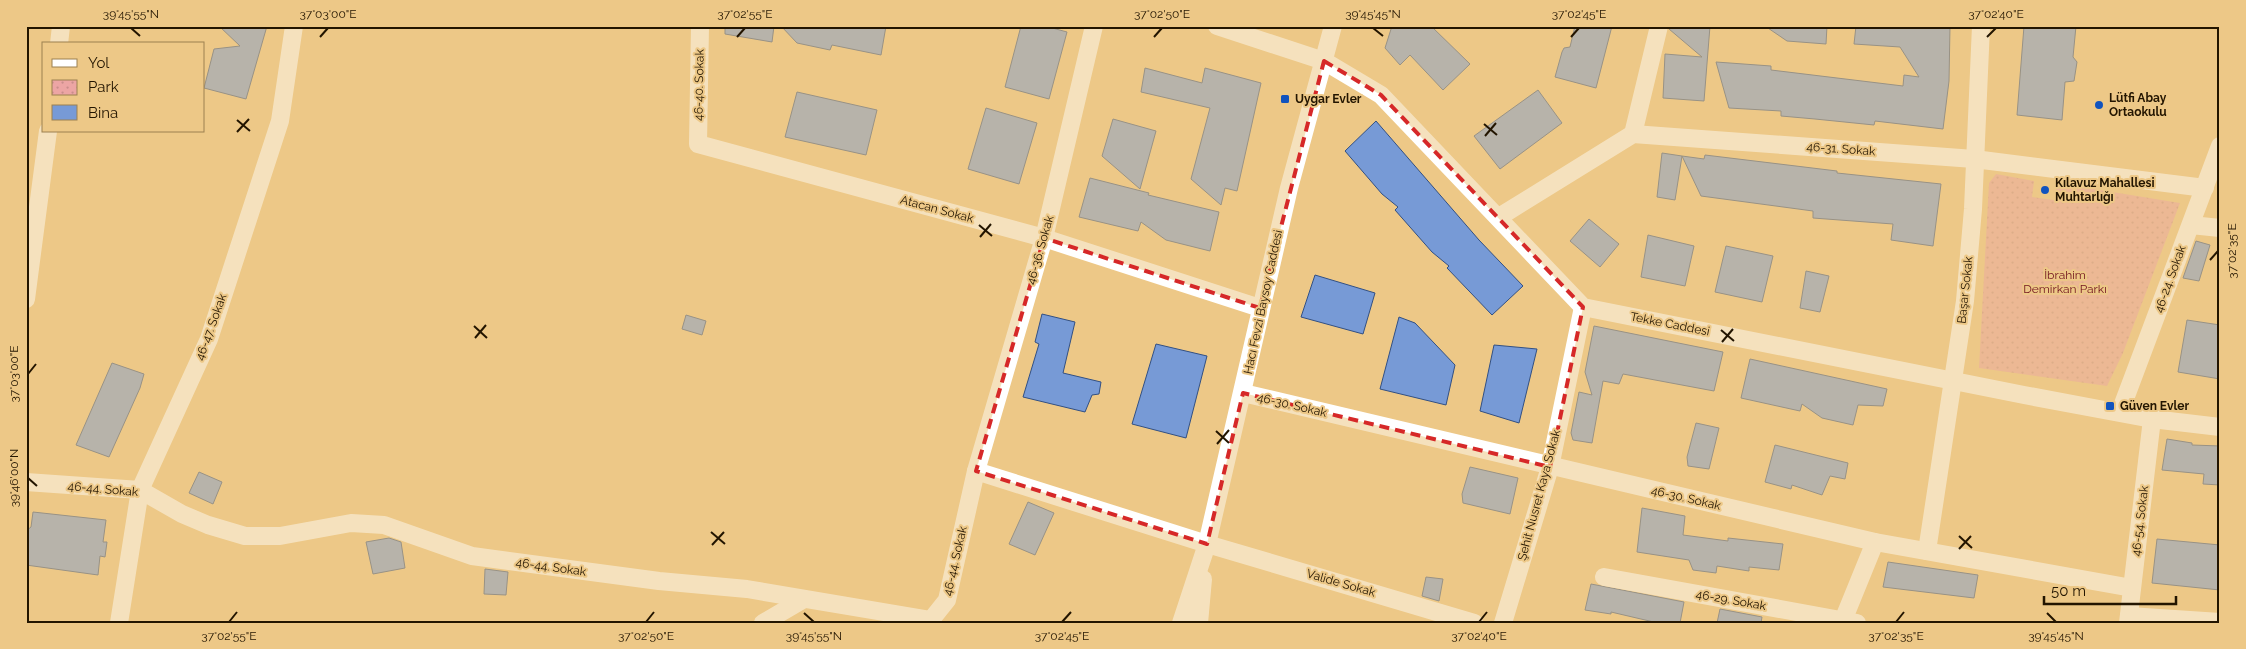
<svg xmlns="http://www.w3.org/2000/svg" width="2246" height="649" font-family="Raleway,sans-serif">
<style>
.park{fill:url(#park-dots)}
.building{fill:#779ad6;stroke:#325083}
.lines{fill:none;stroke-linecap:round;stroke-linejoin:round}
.minor{stroke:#fff;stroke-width:18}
.marked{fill:none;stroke:#d62828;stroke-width:4;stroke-dasharray:10 6;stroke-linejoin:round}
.ticks{fill:none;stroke:#231500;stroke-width:2}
.poi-dot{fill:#1153be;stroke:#edc887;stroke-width:2}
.labels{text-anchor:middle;stroke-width:4;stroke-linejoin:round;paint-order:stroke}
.street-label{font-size:12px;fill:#231500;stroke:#edc887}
.poi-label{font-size:12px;font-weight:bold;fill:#231500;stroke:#edc887;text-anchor:start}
.park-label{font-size:12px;fill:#70121e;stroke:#edc887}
.neatline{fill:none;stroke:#231500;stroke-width:2}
.ticks-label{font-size:12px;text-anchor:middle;fill:#231500}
</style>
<defs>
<pattern id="park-dots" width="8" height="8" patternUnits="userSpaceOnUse" patternTransform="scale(1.25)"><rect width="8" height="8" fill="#eca5a4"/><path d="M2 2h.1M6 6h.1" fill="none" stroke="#ca8d8b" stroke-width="1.8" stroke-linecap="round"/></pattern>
</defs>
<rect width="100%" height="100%" fill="#edc887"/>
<polygon class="park" points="1996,174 2034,181 2032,197 2054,200 2057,183 2180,203 2123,353 2107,386 1979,368 1989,183"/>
<g class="building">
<polygon points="219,26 267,26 246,99 204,88 214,49 240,46"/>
<polygon points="725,26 774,26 772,42 725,34"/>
<polygon points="781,26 886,26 881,55 832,45 830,50 797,43"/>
<polygon points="1021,26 1045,26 1067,32 1049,99 1005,87"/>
<polygon points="1392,26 1431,26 1470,64 1443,90 1410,55 1400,65 1385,48"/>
<polygon points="1575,26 1612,26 1596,88 1555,77 1562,52 1564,48 1570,47"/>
<polygon points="1669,26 1710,26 1704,101 1663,98 1665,54 1702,57 1669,29"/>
<polygon points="1765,26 1827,26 1826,44 1787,41"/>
<polygon points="1856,26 1950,26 1949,81 1943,129 1875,121 1874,125 1815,119 1781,116 1781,111 1729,108 1716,62 1771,66 1771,70 1903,86 1904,75 1919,77 1900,47 1854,44"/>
<polygon points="2024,26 2076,26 2073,57 2077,62 2074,81 2065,82 2062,120 2017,115"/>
<polygon points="1145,68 1202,83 1205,68 1261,83 1237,191 1225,188 1221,205 1191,179 1210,108 1141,92"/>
<polygon points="1538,90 1562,123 1500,169 1474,136"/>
<polygon points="797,92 877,110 866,155 785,137"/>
<polygon points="986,108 1037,123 1019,184 968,169"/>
<polygon points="1113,119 1156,131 1140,189 1102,156"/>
<polygon points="1376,121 1479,240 1523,286 1492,315 1447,268 1449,266 1432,252 1395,210 1398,207 1382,194 1345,151"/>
<polygon points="1662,153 1682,156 1675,200 1657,197"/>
<polygon points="1705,155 1837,171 1837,173 1941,184 1933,246 1891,240 1893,224 1813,218 1813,211 1701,196 1682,156 1704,159"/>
<polygon points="1090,178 1149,193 1148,195 1219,212 1210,251 1166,240 1141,222 1138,231 1079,217"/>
<polygon points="1589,219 1619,244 1600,267 1570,241"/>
<polygon points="1648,235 1694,246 1685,286 1641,277"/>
<polygon points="2196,241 2210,245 2199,281 2183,278"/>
<polygon points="1726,246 1773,256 1762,302 1715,292"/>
<polygon points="1806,271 1829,276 1820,312 1800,308"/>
<polygon points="1315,275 1375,293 1363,334 1301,317"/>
<polygon points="1042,314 1075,322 1063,373 1101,382 1099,394 1092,395 1085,412 1023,397 1039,344 1035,342"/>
<polygon points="686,315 706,321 702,335 682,329"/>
<polygon points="1399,317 1415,323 1455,365 1446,405 1380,389"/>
<polygon points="2187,320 2220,325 2220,379 2178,372"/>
<polygon points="1594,326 1723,352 1714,391 1623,374 1619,384 1603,381 1592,443 1573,440 1571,433 1579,392 1592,395 1585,372"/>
<polygon points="1156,344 1207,356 1186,438 1132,424"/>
<polygon points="1494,345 1537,349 1519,423 1480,411"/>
<polygon points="1750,359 1887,389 1883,406 1858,405 1853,425 1822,418 1802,404 1800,411 1741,398"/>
<polygon points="112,363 144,374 140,388 109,457 76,445"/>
<polygon points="1696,423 1719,428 1709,469 1688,466 1687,457"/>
<polygon points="2167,439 2192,443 2192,445 2220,446 2220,485 2203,484 2204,474 2162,470"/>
<polygon points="1775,445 1848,463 1845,479 1830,476 1822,495 1792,485 1791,489 1765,482"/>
<polygon points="1470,467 1518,478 1510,514 1463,503 1462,494"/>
<polygon points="199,472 222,482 213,504 189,493"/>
<polygon points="1028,502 1054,513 1035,555 1009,544"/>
<polygon points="1642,508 1685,516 1683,535 1728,541 1728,538 1783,544 1779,570 1749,567 1749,571 1717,566 1716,573 1693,570 1689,560 1637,552"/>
<polygon points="33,512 106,520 103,542 107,542 105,557 100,556 98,575 26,565 26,531 31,527"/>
<polygon points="389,538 401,542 405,568 373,574 366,542"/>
<polygon points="2157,539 2220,545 2220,590 2152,583"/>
<polygon points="1888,562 1978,575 1974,598 1883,587"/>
<polygon points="485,569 508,572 506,595 484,594"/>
<polygon points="1426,577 1443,579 1439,601 1422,596"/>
<polygon points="1591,584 1684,602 1680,623 1658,623 1611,612 1611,614 1585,610"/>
<polygon points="1720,609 1762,617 1761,623 1717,623"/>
</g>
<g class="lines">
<g class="minor">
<polyline points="700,26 698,144 1044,238 1260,308"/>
<polyline points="1217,26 1324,61 1381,95 1583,307 2024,395 2152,419 2220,427"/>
<polyline points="59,44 61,26"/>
<polyline points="1633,134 1659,26"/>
<polyline points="1499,217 1633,134 1974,159 2205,188"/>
<polyline points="2191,225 2220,228"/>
<polyline points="26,299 48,131"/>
<polyline points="1243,393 1875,542 2132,588"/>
<polyline points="2120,412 2220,146"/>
<polyline points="976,471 1207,544 1474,623"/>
<polyline points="26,482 140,490 182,514 208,525 245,536 280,536 351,523 384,525 472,556 659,581 747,589 931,620 947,600 976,471 1044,238 1094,26"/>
<polyline points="1927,551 1965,301 1973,209 1981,26"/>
<polyline points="1604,577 1857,623"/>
<polyline points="2129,616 2220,622"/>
<polyline points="119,623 140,490 209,339 280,121 294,26"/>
<polyline points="763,623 804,599"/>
<polyline points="1181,623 1207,544 1289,188 1333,26"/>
<polyline points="1199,623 1203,579"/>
<polyline points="1503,623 1550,467 1583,307"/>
<polyline points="1842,623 1875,542"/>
<polyline points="2128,623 2152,419"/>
</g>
</g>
<path d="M0 0H2246V649H0ZM 1324,61 L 1381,95 L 1583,307 L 1550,467 L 1243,393 L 1207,544 L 976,471 L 1044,238 L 1260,308 Z" fill="#edc887" fill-opacity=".55" fill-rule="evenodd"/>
<path class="marked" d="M 1324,61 L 1381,95 L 1583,307 L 1550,467 L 1243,393 L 1207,544 L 976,471 L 1044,238 L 1260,308 Z"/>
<path class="ticks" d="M 131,28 L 140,36M 1373,28 L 1383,36M 320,37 L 328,28M 737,37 L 745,28M 1154,37 L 1162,28M 1571,37 L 1579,28M 1987,37 L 1996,28M 237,120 L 250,131M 1484,124 L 1497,135M 237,132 L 249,119M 1485,136 L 1496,123M 979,225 L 992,236M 980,237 L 991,224M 2210,260 L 2218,251M 474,326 L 487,338M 1721,330 L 1734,341M 475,338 L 486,325M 1722,342 L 1733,329M 28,374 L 36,364M 1216,431 L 1229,443M 1217,444 L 1229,430M 28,478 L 37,486M 711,532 L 725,544M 1959,536 L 1972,548M 712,545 L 724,532M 1959,549 L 1971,536M 804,613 L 814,622M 2047,613 L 2056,622M 229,622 L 237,612M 646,622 L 654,612M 1062,622 L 1071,612M 1479,622 L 1487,612M 1896,622 L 1904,612"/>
<g class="poi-dot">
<rect x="1280" y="94" width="10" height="10" rx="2.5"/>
<circle cx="2099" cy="105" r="5"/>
<circle cx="2045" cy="190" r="5"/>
<rect x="2105" y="401" width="10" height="10" rx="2.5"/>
</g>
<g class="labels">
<g class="street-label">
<text transform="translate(699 85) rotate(-89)" y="4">46-40. Sokak</text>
<text transform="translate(1841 149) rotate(4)" y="4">46-31. Sokak</text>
<text transform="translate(937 209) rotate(15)" y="4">Atacan Sokak</text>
<text transform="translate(1040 250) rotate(-74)" y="4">46-36. Sokak</text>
<text transform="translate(2170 279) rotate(-70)" y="4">46-24. Sokak</text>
<text transform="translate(1965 290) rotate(-84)" y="4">Başar Sokak</text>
<text transform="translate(1263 302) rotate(-78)" y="4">Hacı Fevzi Baysoy Caddesi</text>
<text transform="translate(1670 324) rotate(11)" y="4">Tekke Caddesi</text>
<text transform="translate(211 327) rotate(-70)" y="4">46-47. Sokak</text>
<text transform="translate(1292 405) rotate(13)" y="4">46-30. Sokak</text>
<text transform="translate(103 489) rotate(5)" y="4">46-44. Sokak</text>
<text transform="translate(1539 495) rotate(-75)" y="4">Şehit Nusret Kaya Sokak</text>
<text transform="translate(1686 498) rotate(13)" y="4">46-30. Sokak</text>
<text transform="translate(2140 521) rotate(-83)" y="4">46-54. Sokak</text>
<text transform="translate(955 561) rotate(-77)" y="4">46-44. Sokak</text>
<text transform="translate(551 567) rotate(8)" y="4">46-44. Sokak</text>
<text transform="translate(1341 583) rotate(16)" y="4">Valide Sokak</text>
<text transform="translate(1731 600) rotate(10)" y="4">46-29. Sokak</text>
</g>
<g class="poi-label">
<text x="2109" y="102">Lütfi Abay<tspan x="2109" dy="14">Ortaokulu</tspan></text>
<text x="1295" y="103">Uygar Evler</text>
<text x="2055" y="187">Kılavuz Mahallesi<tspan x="2055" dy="14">Muhtarlığı</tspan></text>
<text x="2120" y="410">Güven Evler</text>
</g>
<g class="park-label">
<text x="2065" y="279">İbrahim<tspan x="2065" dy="14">Demirkan Parkı</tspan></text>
</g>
</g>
<rect width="2246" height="649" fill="none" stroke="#edc887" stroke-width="55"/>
<rect x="42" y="42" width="162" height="90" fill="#edc887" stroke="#9c8051"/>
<rect x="52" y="59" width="25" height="8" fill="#ffffff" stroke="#9c8051"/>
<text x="88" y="68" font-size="15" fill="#231500">Yol</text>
<rect x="52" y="80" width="25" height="15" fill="url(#park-dots)" stroke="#9c8051"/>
<text x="88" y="92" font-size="15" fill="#231500">Park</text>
<rect x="52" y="105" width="25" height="15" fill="#779ad6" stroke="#9c8051"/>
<text x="88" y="118" font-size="15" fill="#231500">Bina</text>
<path d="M2044 596v8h132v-8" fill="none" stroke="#231500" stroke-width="2.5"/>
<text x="2051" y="596" font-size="15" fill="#231500" stroke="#edc887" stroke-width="4" paint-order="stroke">50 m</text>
<rect x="28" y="28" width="2190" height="594" class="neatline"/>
<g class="ticks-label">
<text x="131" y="18">39°45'55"N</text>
<text x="328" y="18">37°03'00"E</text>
<text x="745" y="18">37°02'55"E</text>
<text x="1162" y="18">37°02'50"E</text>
<text x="1373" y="18">39°45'45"N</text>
<text x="1579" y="18">37°02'45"E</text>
<text x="1996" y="18">37°02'40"E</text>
<text transform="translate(2232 251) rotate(-90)" y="4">37°02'35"E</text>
<text transform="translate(14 374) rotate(-90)" y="4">37°03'00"E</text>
<text transform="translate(14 478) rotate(-90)" y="4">39°46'00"N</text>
<text x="229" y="640">37°02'55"E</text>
<text x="646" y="640">37°02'50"E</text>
<text x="814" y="640">39°45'55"N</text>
<text x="1062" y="640">37°02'45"E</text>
<text x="1479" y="640">37°02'40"E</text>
<text x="1896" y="640">37°02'35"E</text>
<text x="2056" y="640">39°45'45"N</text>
</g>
</svg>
